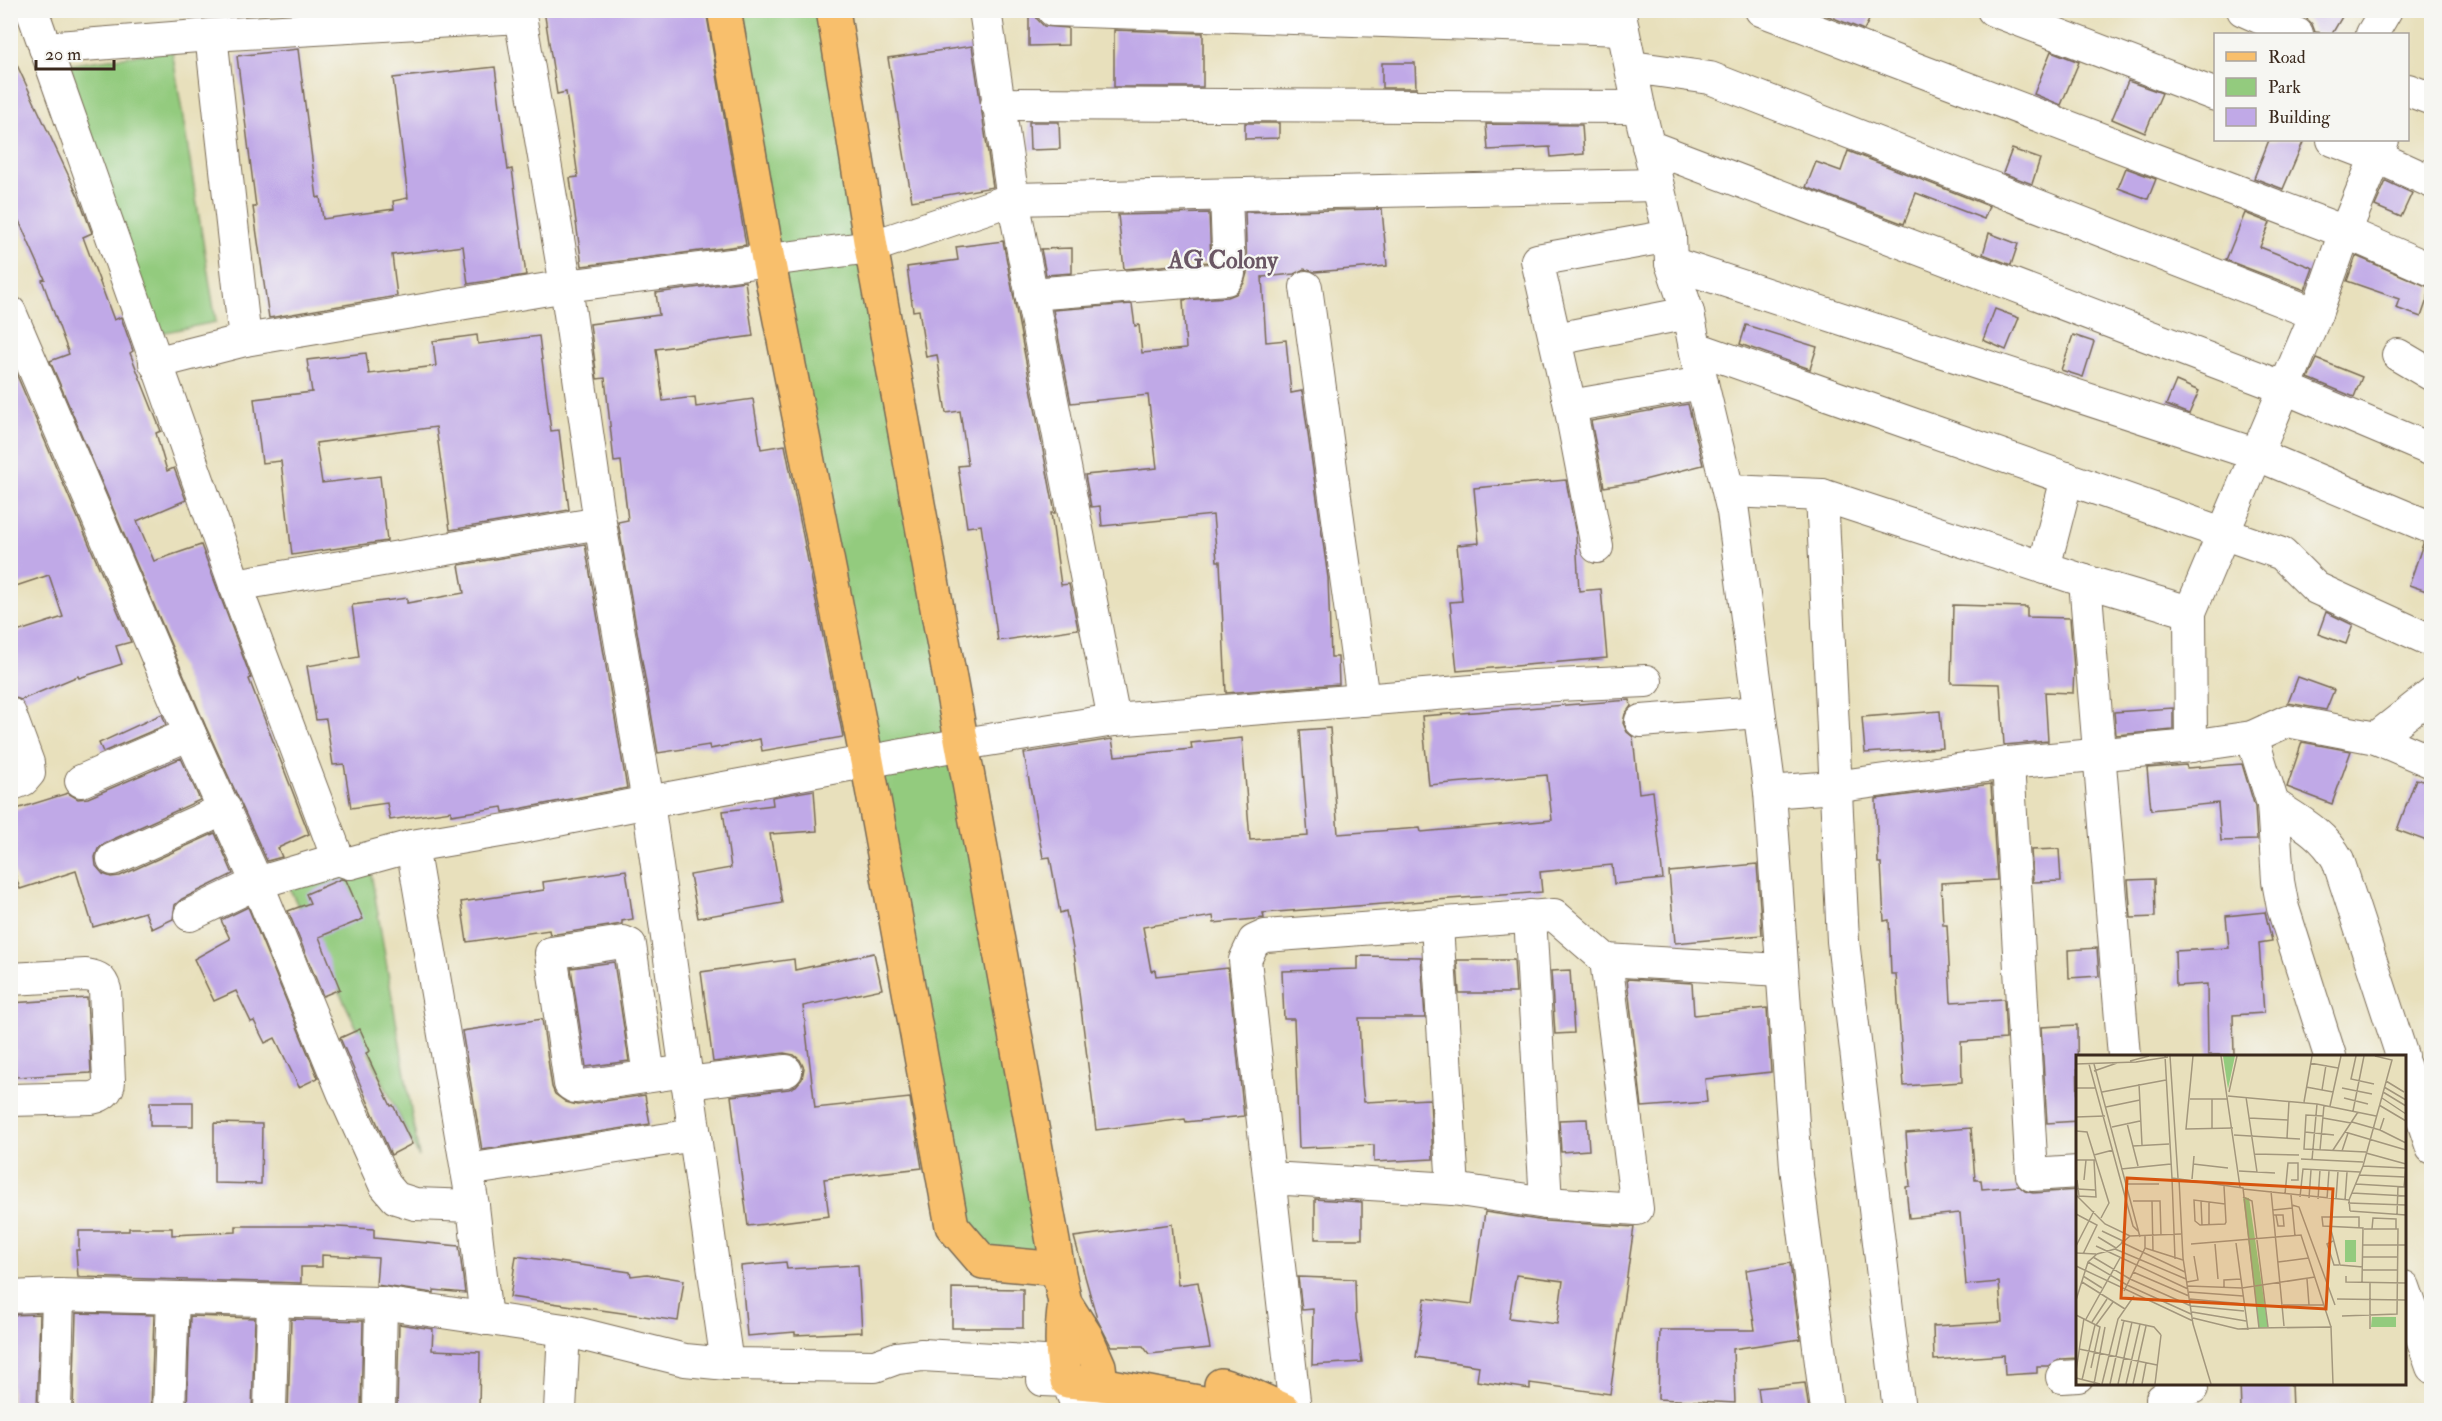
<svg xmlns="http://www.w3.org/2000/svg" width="2442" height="1421" font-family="'IM FELL Double Pica',serif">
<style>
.green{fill:#93cb7e;stroke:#677a4e;stroke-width:1.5}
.building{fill:#c0a9e7;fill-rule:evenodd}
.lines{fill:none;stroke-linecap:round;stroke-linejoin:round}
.minor-casing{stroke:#786a55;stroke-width:34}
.major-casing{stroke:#786a55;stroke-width:36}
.minor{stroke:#fff;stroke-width:32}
.major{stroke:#f8bf6c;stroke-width:33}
.labels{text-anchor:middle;stroke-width:4.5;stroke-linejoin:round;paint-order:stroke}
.neighbourhood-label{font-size:24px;font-weight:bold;fill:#6a5664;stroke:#f6f6f2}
.inset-road{fill:none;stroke:#a3977d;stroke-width:1.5}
.view{fill:#d7540e;fill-opacity:0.15;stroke:#d7540e;stroke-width:3}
.inset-edge{fill:none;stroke:#3b2a1e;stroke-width:3}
</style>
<rect width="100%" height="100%" fill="#f6f6f2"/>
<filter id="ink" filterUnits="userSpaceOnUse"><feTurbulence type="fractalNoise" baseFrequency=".0167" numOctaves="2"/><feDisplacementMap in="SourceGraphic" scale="12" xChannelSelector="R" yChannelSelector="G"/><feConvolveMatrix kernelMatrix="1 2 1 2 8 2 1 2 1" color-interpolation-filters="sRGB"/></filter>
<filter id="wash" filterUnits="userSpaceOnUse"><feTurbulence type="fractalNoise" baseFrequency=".008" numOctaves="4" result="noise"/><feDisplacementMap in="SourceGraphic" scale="24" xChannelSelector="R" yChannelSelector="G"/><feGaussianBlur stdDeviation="1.35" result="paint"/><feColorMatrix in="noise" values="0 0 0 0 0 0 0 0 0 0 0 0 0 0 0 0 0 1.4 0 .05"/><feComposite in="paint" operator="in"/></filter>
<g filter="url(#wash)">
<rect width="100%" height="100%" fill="#e8e0bc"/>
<g class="green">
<polygon points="724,11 833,11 1058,1269 983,1262 952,1226"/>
<polygon points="172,50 216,322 156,334 60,66"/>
<polygon points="370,867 419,1157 287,883"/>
</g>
<g id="blocks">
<g class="building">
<polygon points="544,10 706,10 746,245 582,266 570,178 578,177 566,92 557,94"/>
<polygon points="1813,10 1874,10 1864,30"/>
<polygon points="2312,10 2346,10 2332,34 2315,32 2312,24 2307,19"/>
<polygon points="1029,13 1036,13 1037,19 1044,26 1068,28 1068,45 1029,46"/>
<polygon points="1114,30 1203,33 1203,87 1114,87"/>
<polygon points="972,46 993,187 912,201 888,58"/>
<polygon points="298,49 317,198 320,197 323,219 394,209 393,201 408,198 393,78 495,67 508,170 512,169 526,275 468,284 463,246 392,255 397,296 269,318 253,207 256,207 237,56"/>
<polygon points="10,50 79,198 92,233 83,237 114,320 121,317 133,351 130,353 161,431 156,433 167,471 174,468 186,500 137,521 154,561 201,545 251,678 249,679 309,834 278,848 282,857 267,861 206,727 50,361 69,354 42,280 45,279 19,221 16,222 10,210"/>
<polygon points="2051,51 2079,62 2061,105 2034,94"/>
<polygon points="1382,63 1415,63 1416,88 1382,88"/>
<polygon points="2128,81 2162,93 2145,133 2112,119"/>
<polygon points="1029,122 1059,122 1060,149 1030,150"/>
<polygon points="1245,123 1279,123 1279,138 1245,139"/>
<polygon points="1486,124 1582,125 1584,154 1551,157 1550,147 1488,150"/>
<polygon points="2269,140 2304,140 2283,189 2254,178"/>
<polygon points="2012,149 2040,159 2032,184 2003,173"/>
<polygon points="1848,151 1989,206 1984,219 1916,193 1904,224 1806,187 1816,162 1841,171"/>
<polygon points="2126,168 2156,179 2148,199 2118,188"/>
<polygon points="2386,181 2412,193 2401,217 2375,206"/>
<polygon points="1382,209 1387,266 1315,272 1304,269 1294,274 1262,277 1266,342 1286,340 1291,393 1302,391 1328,578 1331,657 1338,657 1339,684 1226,693 1220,561 1217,561 1213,515 1102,526 1100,506 1091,507 1085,475 1157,468 1148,395 1071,403 1053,310 1132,304 1135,326 1139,325 1142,353 1186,349 1183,300 1228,297 1236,294 1244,283 1247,273 1245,212"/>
<polygon points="1209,213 1211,262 1124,269 1118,215"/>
<polygon points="2245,213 2270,223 2260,247 2313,268 2305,290 2226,260"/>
<polygon points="1989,233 2018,244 2011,265 1983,254"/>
<polygon points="1003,241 1055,513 1051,513 1061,585 1069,584 1078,629 998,641 981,525 967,527 958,466 968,465 960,411 946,413 937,355 926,357 919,310 913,311 907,267 958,260 956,247"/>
<polygon points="1072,248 1072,273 1046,275 1041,249"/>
<polygon points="2356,256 2431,288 2421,317 2396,308 2399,299 2347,281"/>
<polygon points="745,281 753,336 656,349 663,401 695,397 696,407 753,399 761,449 785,445 843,737 762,751 760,739 710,749 709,745 658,753 618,522 628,520 621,461 614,462 605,378 597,379 590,324 659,315 656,293"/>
<polygon points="1995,309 2019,318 2006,350 1983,340"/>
<polygon points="1746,325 1817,347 1810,369 1740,344"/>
<polygon points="477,335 478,344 539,336 551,431 559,430 569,510 450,530 436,427 316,443 322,483 380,476 387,541 292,555 281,461 262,463 254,399 312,392 307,360 366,353 369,374 436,366 433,341"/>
<polygon points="2073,335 2094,342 2083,377 2061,370"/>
<polygon points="10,359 131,642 116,646 122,664 79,678 78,676 21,700 10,696 10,634 63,617 49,575 10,588"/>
<polygon points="2317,359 2362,377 2354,397 2308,378"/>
<polygon points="2176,381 2199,391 2189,414 2166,405"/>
<polygon points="1688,404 1703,465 1636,482 1604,487 1591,421"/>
<polygon points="1566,480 1576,535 1579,591 1601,589 1607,658 1457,671 1450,602 1462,601 1457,545 1479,543 1474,488"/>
<polygon points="585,544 627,788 503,812 502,807 451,815 451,811 390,820 387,803 351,808 344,764 333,765 326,719 316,720 307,666 359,657 352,605 407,598 407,603 464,593 459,565"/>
<polygon points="2423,544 2432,546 2432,593 2409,585"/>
<polygon points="1953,605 2027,607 2027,617 2070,618 2074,669 2073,693 2045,692 2048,741 2004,745 2000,684 1951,683"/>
<polygon points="2326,612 2353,625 2346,644 2318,634"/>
<polygon points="2298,677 2334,690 2326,710 2288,703"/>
<polygon points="1630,700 1631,706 1625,714 1623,723 1627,732 1633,737 1639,793 1653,791 1663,879 1614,884 1612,865 1540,872 1542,892 1263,913 1264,918 1214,923 1213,916 1143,927 1151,971 1155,970 1156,976 1228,968 1244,1116 1186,1122 1185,1119 1096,1130 1075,960 1066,911 1060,913 1050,857 1043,858 1024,753 1112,739 1115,756 1192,749 1191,743 1242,738 1250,840 1308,836 1300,730 1330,728 1338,834 1420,828 1421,832 1552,820 1547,775 1429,785 1422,716"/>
<polygon points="2173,708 2173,730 2116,735 2114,712"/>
<polygon points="1940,711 1943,748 1865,753 1862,717"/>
<polygon points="162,714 166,725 103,752 99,743"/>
<polygon points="2302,742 2351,751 2332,804 2287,787"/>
<polygon points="181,758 200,800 105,843 98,849 95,857 96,866 103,874 111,877 120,876 215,833 233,874 182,899 175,905 173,919 152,929 145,912 93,927 76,871 20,889 10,860 10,811 68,793 78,799 88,798"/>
<polygon points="2242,764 2255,807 2257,840 2221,841 2218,803 2151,810 2147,768 2186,765 2187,768"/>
<polygon points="2416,779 2432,784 2432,843 2397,830"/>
<polygon points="1991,784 1997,880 1941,883 1943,925 1947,925 1951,1002 2004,999 2006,1039 1961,1042 1962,1082 1904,1086 1896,974 1891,974 1889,920 1884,921 1881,863 1878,863 1876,799"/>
<polygon points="814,790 817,831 770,834 782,903 698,918 690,875 731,868 723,811 773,805 772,797"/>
<polygon points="2059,849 2061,881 2033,882 2031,850"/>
<polygon points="1757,864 1762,935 1675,943 1669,872"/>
<polygon points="626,870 633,919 622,921 622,924 550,935 549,930 467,942 461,902 544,890 543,882"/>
<polygon points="341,879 346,880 363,919 319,937 340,989 323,996 288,911 310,903 306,894"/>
<polygon points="2154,879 2155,917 2131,918 2128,880"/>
<polygon points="248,907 318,1078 299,1087 275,1038 265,1043 254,1021 251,1022 236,991 214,1001 194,959 230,939 221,920"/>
<polygon points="2265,912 2272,941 2259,943 2264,1013 2233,1015 2234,1055 2208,1055 2207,984 2176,986 2175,951 2229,948 2226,916"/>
<polygon points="2097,948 2099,976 2069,978 2068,950"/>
<polygon points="874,953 882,989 803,1006 815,1108 910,1098 922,1168 824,1179 829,1216 748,1226 731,1096 789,1089 796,1086 802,1079 804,1068 800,1060 794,1055 784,1053 713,1062 701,972 794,959 795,970"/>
<polygon points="1358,956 1421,957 1425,1018 1359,1018 1362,1084 1364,1102 1430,1099 1433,1159 1374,1162 1374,1145 1299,1148 1294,1019 1284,1019 1282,971 1358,969"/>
<polygon points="1457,960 1514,960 1516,993 1459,993"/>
<polygon points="614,962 629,1061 586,1067 571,968"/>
<polygon points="1570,970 1574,1033 1555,1034 1551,971"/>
<polygon points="1627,979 1692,983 1694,1015 1767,1008 1771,1072 1705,1079 1707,1102 1642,1107"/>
<polygon points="87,998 91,1073 16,1077 11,1003"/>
<polygon points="542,1019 552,1087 555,1094 566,1102 577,1105 645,1095 650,1124 482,1150 462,1031"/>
<polygon points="2077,1025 2078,1121 2047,1123 2041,1027"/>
<polygon points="360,1029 370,1051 366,1053 391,1106 393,1105 412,1144 391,1155 340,1038"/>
<rect x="150" y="1102" width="43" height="24"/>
<polygon points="1587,1119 1589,1150 1561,1152 1559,1120"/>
<polygon points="214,1123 262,1124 261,1184 214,1183"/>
<polygon points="1971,1128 1975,1180 1981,1180 1982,1189 2019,1186 2025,1191 2033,1193 2078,1190 2078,1358 2061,1359 2049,1366 2037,1366 2037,1373 2005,1375 2004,1355 1934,1360 1933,1326 2002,1322 1999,1282 1966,1285 1960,1213 1909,1218 1906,1187 1910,1186 1906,1133"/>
<polygon points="1315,1199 1362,1202 1362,1239 1315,1239"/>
<path d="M 1485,1212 L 1545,1221 L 1634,1227 L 1610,1394 L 1530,1383 L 1530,1389 L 1477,1381 L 1479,1366 L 1416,1357 L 1425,1298 L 1472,1304 ZM 1516,1275 L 1563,1281 L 1557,1324 L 1509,1318 Z"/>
<polygon points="1172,1224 1178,1285 1198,1282 1210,1348 1149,1354 1143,1346 1111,1346 1097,1319 1074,1237"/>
<polygon points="236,1226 319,1226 374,1229 374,1238 459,1246 465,1293 434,1290 434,1293 376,1285 378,1258 322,1255 322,1267 301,1267 301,1283 78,1277 76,1250 79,1250 79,1231 129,1231 129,1228 172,1228 172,1235 236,1232"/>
<polygon points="516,1256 630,1272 631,1276 647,1274 684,1280 678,1321 510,1297"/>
<polygon points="786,1262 787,1269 858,1265 862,1332 795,1335 795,1332 747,1336 741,1266"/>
<polygon points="1790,1263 1800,1339 1733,1349 1735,1403 1658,1399 1660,1330 1755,1330 1746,1270"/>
<polygon points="1298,1277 1355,1279 1356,1318 1362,1362 1312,1365 1313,1309 1302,1310"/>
<polygon points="952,1288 1023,1289 1023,1328 952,1328"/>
<polygon points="76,1313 154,1315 151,1410 73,1410"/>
<polygon points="40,1314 37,1409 12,1409 12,1315"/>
<polygon points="190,1316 255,1318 252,1410 187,1410"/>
<polygon points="291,1319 363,1321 361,1410 288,1410"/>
<polygon points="399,1324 433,1329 432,1350 480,1352 479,1410 397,1410"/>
<polygon points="1805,1383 1809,1410 1761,1410 1758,1388"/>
<polygon points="2240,1383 2291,1383 2292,1410 2241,1410"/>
</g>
</g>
</g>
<g filter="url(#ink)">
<use href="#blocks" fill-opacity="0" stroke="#786a55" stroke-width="1.5"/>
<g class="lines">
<g class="minor-casing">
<g id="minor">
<polyline points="32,10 235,585 338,859 350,863 412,846 512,829 648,802 963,744 1114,720 1534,686 1646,681"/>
<polyline points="519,10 566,286 600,523 648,802 727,1364"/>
<polyline points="985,10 1013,199 1114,720"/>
<polyline points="1053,10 1623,29"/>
<polyline points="1619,10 1639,107 1670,236 1671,263 1688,313 1702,383 1733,512 1770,792 1796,1167 1827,1410"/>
<polyline points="1761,10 2345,232 2432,270"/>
<polyline points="1993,10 2216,95"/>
<polyline points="2243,10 2297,34"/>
<polyline points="2372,34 2386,10"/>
<polyline points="211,35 245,340"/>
<polyline points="45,48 211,35 520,17"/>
<polyline points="1632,67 1710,78 2316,314"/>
<polyline points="2408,90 2432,99"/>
<polyline points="997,104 1639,107"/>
<polyline points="2333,140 2375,156 2432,182"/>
<polyline points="1648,146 2285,388 2432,450"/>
<polyline points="1671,263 2258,455 2432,528"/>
<polyline points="1306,287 1363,700"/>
<polyline points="1031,294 1226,279 1229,274 1226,195"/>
<polyline points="10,312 190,734 257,883 343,1092 385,1185 396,1198 415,1204 473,1206"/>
<polyline points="1556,339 1688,313"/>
<polyline points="1696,348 2282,554 2316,588 2432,641"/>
<polyline points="2398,355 2432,375"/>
<polyline points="155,363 245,340 566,286 871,247 1013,199 1657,185"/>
<polyline points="1570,406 1702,383"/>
<polyline points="1730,491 1822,495 2085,581 2190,612"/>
<polyline points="1822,495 1843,941 1899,1410"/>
<polyline points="1597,547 1570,406 1537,260 1670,236"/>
<polyline points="2044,568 2067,478"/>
<polyline points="2085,581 2124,1056"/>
<polyline points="235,585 600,523"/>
<polyline points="10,714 28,763 29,773 23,780 10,785"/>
<polyline points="1641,721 1759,712"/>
<polyline points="2252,737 2273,804 2278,881 2283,908 2330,1056"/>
<polyline points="2376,738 2432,694"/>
<polyline points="2191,746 2190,612 2316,314 2345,232 2383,140"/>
<polyline points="2008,763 2032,1175 2078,1172"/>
<polyline points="81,781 190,734"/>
<polyline points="1770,792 1834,787 2008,763 2191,746 2252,737 2287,721 2376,738 2432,762"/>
<path d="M 2273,804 C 2299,821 2323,833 2338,860 L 2402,1056"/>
<polyline points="412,846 473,1206 486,1319"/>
<polyline points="113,859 225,809"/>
<polyline points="190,915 257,883 338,859"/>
<polyline points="1530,916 1546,1203"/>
<polyline points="1437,925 1453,1189"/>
<polyline points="1606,960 1781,970"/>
<path d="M 10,979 L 86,975 C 98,977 102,979 105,990 L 109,1081 C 109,1091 101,1096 92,1098 L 10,1100"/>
<polyline points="2404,1065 2432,1148"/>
<polyline points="649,1076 630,945 623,942 551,953 570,1084 575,1087 583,1086 686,1071"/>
<polyline points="687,1083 786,1071"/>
<polyline points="467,1170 695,1135"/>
<polyline points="1270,1178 1453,1189 1546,1203 1637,1209 1606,960 1554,915 1265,936 1254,941 1245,960 1295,1410"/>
<polyline points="2404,1287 2432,1367"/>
<polyline points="10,1297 58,1295 381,1303 564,1330 685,1360 727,1364 875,1366 897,1358 922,1355 1062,1363"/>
<polyline points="2062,1377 2078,1376"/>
<polyline points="1043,1380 1067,1381 1079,1410"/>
<polyline points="1101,1384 1103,1410"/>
<polyline points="55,1410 58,1295"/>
<polyline points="169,1410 173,1298"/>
<polyline points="270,1410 273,1301"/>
<polyline points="379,1410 381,1303"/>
<polyline points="560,1410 564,1330"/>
<polyline points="2163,1410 2162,1399 2170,1394 2192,1388"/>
</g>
</g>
<g class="major-casing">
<g id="major">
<polyline points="724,10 768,259 867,761 952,1226 983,1262 1058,1269"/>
<polyline points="833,10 871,247 1058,1269 1065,1303 1086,1336 1099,1366 1101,1384"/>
<path d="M 1065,1303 C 1061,1330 1060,1355 1067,1381 L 1101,1384 L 1241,1410"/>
<polyline points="1221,1385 1246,1393 1284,1410"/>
</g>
</g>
<use href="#minor" class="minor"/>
<use href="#major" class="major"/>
</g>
</g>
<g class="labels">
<g class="neighbourhood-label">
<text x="1223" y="268">AG Colony</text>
</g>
</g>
<g transform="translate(2076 1055)">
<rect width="330" height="330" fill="#e8e0bc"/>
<path d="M 147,1 L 159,1 L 152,34 ZM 167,142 L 173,143 L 192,272 L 183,273 ZM 269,185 L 280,185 L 280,207 L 269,207 ZM 296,262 L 320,262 L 320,272 L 295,272 Z" fill="#93cb7e"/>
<path class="inset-road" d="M 89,1 L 96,123 L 167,133 L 183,273 L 255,272 L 257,329M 94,1 L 102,123M 117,1 L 110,74 L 157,73M 145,1 L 164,132M 280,1 L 275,24 L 298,29M 54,6 L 73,1M 234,8 L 262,13M 0,9 L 60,7 L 92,2M 13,9 L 57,171 L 62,176M 18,9 L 64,182M 18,16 L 41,8M 310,26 L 328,37M 63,29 L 66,90M 230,32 L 257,37M 308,32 L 330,45M 0,33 L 19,33M 266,33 L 296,39M 246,35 L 250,10M 26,37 L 90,25M 153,37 L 161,1M 307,37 L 330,51M 152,41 L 241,49 L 300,61M 170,42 L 181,117M 268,43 L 292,49M 306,43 L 330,59M 114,44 L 152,44M 136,44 L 136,73M 228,47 L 236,1M 303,50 L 330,66M 254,51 L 265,1M 30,52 L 64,45M 277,56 L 288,1M 247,61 L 230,60 L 228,94 L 290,97M 0,62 L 29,61M 173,63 L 212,65M 247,63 L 275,68M 308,63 L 304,75 L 330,88M 276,67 L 304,75M 51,68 L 62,111M 36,72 L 64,66M 0,76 L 11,77 L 33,148 L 25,163M 229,77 L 258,80M 269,77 L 330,95M 158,80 L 224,84M 211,83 L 213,46M 57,91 L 93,89M 244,95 L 248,50M 257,95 L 282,57M 266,96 L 272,78M 290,98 L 330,109M 178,99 L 223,100M 18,100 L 37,95M 225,104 L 287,107M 0,105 L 20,105M 236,105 L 241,49M 117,109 L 152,113M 287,111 L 329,113M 45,114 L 95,109M 163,116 L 199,118M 283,120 L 329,122M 96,123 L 99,204M 103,124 L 107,203 L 117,269 L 135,329M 116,124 L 118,101M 1,125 L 3,141 L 20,142 L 18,105M 8,125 L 10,105M 52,129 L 83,129M 280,129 L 330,132M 148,131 L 150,167 L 149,169 L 124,170 L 119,166 L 118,145 L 149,149M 328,132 L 330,112M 1,134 L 19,135M 167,134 L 273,145M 195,136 L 208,271M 276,138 L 330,141M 209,139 L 212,108 L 222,108 L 222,125 L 215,125M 0,140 L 29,169 L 54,181 L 105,179M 215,140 L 219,181M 167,142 L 176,146 L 192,272M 224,142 L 227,114 L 284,117M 233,143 L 235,115M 242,144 L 244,115M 251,144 L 253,116M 260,144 L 262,116M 269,145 L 271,117M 57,146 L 84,146 L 85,180M 76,146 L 77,196M 125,146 L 126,170M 133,147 L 133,169M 272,148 L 330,150M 216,150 L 223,152 L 259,250M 197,155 L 216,153M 274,156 L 273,145 L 287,111 L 316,5 L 299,1M 274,156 L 330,160M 0,159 L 21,170 L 7,199M 197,160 L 207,160 L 208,171 L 202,171 L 200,160M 321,160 L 322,131M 254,171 L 264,210 L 287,212M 283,172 L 283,162 L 246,162 L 247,171 L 287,173 L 286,227M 296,174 L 297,163 L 320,164 L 320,174M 26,176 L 47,186M 22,182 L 40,193M 257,186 L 251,189 L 258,210 L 263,210M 45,187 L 109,217M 160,188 L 172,275M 115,189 L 225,180 L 255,272M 139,189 L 142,224M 287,190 L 330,190M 0,191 L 18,156M 20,191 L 112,234M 69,193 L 107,205M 39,194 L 110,224M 0,198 L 20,199M 17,202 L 54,224 L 115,251 L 168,256M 287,202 L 322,202M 12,207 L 51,230 L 115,259M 202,207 L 233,203M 0,211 L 117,266M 287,215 L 322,215M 57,217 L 113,241M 7,221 L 26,233M 270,221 L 270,227 L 330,228M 231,224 L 233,250M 6,227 L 49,254M 111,227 L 122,225 L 118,201M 294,228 L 294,274M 112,231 L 166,233 L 239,222M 148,232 L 148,225 L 165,224M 48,236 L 69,193 L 69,181M 113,237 L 167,241M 114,244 L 168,249M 261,244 L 330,245M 0,245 L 12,207 L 21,199 L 39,194 L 54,181M 207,250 L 247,250M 116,257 L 170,266M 0,260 L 24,272 L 15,313M 266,261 L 321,259 L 322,174 L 288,174M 117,263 L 162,274 L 183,273M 10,264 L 44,203M 45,265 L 78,272 L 85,280M 16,267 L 31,244M 20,270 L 37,247M 3,294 L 81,310M 0,316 L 8,263M 0,323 L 24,329M 6,325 L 19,270M 18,329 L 29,272M 26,329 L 42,264 L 58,241M 34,329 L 48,265M 42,329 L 56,267M 50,329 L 64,269M 57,329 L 70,271M 66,329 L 70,308M 79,329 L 85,280"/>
<path class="view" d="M 51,123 L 257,134 L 250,254 L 45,243 Z"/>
<rect width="330" height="330" class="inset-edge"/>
</g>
<rect width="2442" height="1421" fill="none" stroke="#f6f6f2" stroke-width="36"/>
<rect x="2214" y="33" width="195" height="108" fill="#f6f6f2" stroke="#aba49d" stroke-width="1.5"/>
<rect x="2226" y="52" width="30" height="9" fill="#f8bf6c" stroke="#aba49d" stroke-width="1.5"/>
<text x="2268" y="63" font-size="18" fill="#3b2a1e">Road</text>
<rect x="2226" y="78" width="30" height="18" fill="#93cb7e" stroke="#aba49d" stroke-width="1.5"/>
<text x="2268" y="93" font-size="18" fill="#3b2a1e">Park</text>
<rect x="2226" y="108" width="30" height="18" fill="#c0a9e7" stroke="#aba49d" stroke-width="1.5"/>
<text x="2268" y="123" font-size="18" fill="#3b2a1e">Building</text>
<path d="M36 60v9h78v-9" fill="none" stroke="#3b2a1e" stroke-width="3"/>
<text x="45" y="60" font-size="18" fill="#3b2a1e" stroke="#f6f6f2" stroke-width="4.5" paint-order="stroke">20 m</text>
</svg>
